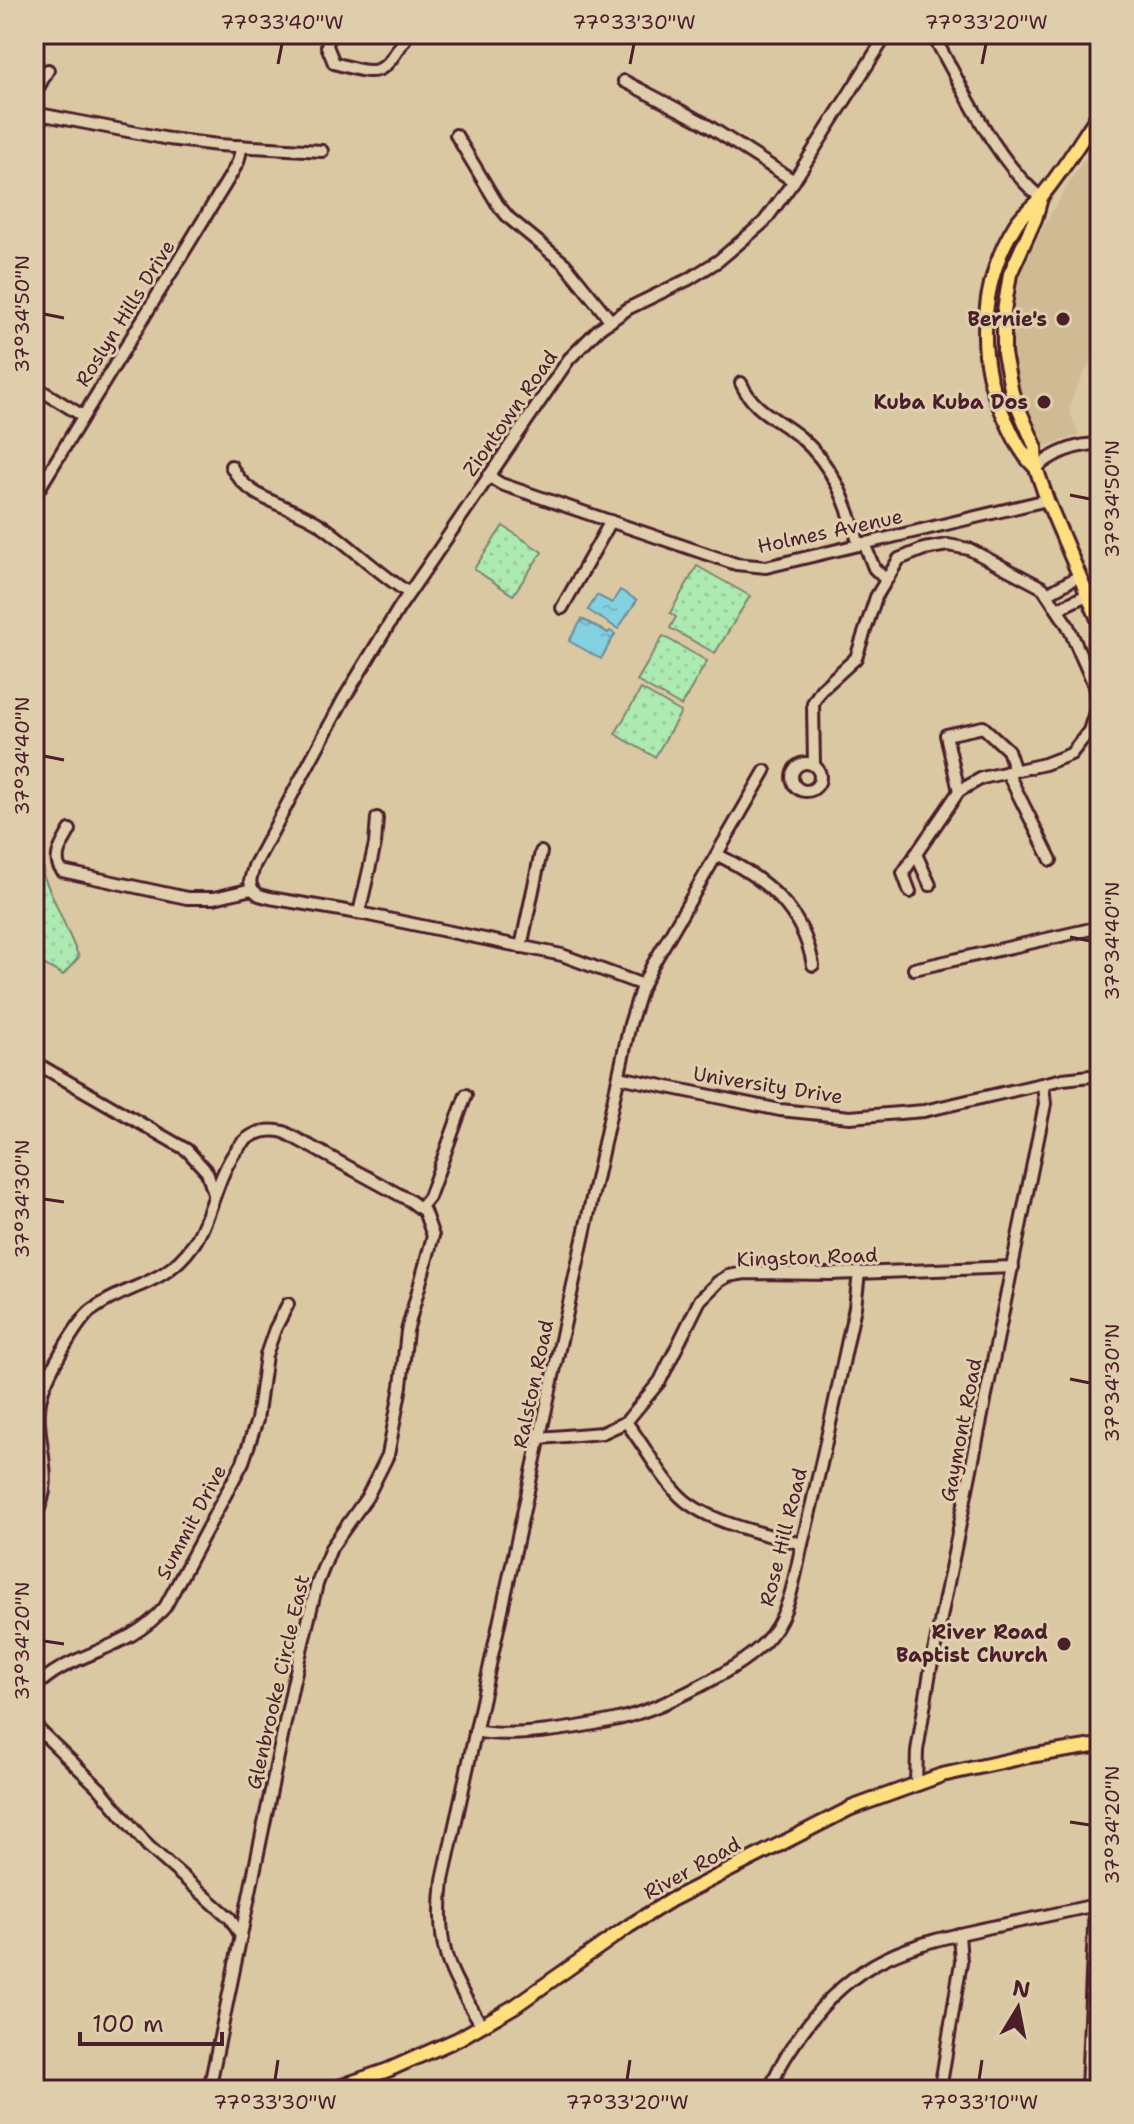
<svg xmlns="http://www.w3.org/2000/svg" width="1134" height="2124" font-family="'Shantell Sans',sans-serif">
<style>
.built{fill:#cfba94}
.park{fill:url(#park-dots);stroke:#7b846e;stroke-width:2}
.water{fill:url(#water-ripples);stroke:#6d8a99;stroke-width:2}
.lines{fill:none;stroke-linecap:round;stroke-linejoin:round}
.minor-casing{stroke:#4a1f2b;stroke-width:16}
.major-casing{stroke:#4a1f2b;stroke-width:18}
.minor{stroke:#dfceac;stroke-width:10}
.major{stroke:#fedf80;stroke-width:12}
.ticks{fill:none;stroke:#4a1f2b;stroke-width:3}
.poi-dot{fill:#4a1f2b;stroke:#dfceac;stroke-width:3}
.labels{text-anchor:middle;stroke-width:6;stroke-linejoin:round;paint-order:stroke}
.street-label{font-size:20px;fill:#4a1f2b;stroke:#dfceac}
.poi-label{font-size:20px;font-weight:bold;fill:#4a1f2b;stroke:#dfceac;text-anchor:end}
.neatline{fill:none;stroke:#4a1f2b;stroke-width:3}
.ticks-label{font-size:20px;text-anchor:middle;fill:#4a1f2b}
</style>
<defs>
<pattern id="park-dots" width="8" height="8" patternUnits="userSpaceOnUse" patternTransform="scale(2)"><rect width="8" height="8" fill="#aceab1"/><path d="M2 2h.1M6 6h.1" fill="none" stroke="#96c898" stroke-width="1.8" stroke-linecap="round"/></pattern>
<pattern id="water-ripples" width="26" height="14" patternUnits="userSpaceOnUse" patternTransform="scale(2)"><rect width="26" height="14" fill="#84d1e2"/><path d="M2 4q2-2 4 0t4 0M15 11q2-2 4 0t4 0" fill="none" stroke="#74b3c2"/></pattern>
</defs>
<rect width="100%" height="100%" fill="#dac8a3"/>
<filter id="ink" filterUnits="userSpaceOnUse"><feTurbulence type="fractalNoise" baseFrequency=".0125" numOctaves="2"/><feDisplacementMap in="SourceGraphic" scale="16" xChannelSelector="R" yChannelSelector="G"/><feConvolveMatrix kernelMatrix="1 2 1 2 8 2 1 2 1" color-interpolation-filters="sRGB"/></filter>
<g filter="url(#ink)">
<polygon class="built" points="1100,135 1100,344 1074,393 1069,410 1079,435 1045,446 1020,394 1014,365 1010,321 1016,283 1026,258 1066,188"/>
<g class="park">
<polygon points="503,526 542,552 513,595 474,569"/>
<polygon points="697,566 750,596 715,653 670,628 676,617 670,613"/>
<polygon points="663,636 707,661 681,706 637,681"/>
<polygon points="641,689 681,712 655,757 615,734"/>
<polygon points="34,866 44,868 43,875 79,957 63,975 34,959"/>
</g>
<g class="water">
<polygon points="620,590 637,600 618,629 588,610 597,595 612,603"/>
<polygon points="582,619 608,633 610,631 615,634 601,659 569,641"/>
</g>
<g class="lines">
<g class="minor-casing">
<g id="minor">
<path d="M 329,34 L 327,46 L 334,63 C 382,77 381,76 408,34"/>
<path d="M 932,34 C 964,88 992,157 1041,198"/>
<polyline points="624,81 702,122 794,181"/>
<polyline points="34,95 48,70"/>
<polyline points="34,113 169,139 218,145 322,151"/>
<polyline points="456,135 498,205 509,218 565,264 611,321"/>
<path d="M 741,383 C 754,412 777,418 800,437 C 834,466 847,503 859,545"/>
<polyline points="34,386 83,416"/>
<path d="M 231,466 C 250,504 293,504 324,527 C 353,548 378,573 409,593"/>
<path d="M 1036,468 C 1054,453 1076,444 1100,444"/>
<polyline points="488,476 501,484 736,564 766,567 1047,500"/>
<polyline points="34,497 229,178 238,162 242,146"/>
<polyline points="864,543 874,568 886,580"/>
<polyline points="1047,594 1079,576"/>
<polyline points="562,608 611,521"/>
<polyline points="1057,609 1087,595"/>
<circle cx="806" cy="777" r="14"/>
<polyline points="814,765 813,703 821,690 856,658 876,597 899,559 924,549 948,545 969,549 1043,588 1068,626 1094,685 1097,706 1089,731 1071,754 1045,764 982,778 959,791 903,873 910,892"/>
<polyline points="1007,772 1051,860"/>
<polyline points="959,791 946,735 983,727 1008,750 1015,771"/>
<path d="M 70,830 C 63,843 51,858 62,871 L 187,898 L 214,898 L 252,889"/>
<polyline points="916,854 930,885"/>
<path d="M 718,855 C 766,879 803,909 813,965"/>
<polyline points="252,889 250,881 254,866 343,700 399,608 569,359 599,329 629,308 689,279 718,261 764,222 794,181 887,34"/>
<polyline points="252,889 259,895 270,898 364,914 562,955 643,985"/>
<polyline points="359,913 375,844 377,818"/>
<polyline points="521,947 541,852"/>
<polyline points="914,969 1100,927"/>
<polyline points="34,1062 187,1150 207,1172 214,1194"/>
<polyline points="619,1077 780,1110 850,1117 924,1111 1063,1079 1100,1075"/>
<polyline points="421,1207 429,1197 466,1095"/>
<path d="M 626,1422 C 644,1445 657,1471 677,1493 C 702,1522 766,1534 802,1544"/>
<polyline points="540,1438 602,1433 626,1422 660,1381 700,1300 718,1282 728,1276 745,1273 830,1274 1013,1267"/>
<path d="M 34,1518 C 62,1473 24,1429 46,1382 C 53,1365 79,1319 92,1310 C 129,1283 163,1287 193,1245 C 218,1212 222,1117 284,1132 L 409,1200 L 424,1211 L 433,1236 L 407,1331 L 401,1386 L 388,1455 L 367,1497 L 331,1548 L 317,1584 L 293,1684 L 209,2090"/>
<path d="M 34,1689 C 68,1651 127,1653 165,1607 L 243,1462 L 257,1420 L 266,1355 L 275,1329 L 288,1304"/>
<polyline points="34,1725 100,1789 148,1846 230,1918 241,1936"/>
<path d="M 475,1731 C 511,1739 577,1728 614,1720 C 656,1711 745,1669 771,1635 C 791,1609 795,1574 802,1544 C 822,1466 838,1386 855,1307 L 859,1273"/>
<polyline points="916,1783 917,1751 930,1672 1045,1104 1043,1084"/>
<path d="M 482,2026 C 448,1969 435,1949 443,1880 L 630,1024 L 641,989 L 652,966 L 765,771"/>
<path d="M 770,2090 C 777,2068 790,2050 803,2031 C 855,1958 908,1945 991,1927 C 1028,1920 1064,1912 1100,1904"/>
<polyline points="940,2090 961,1962 959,1934"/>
<polyline points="1087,2090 1095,1905"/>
</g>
</g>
<g class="major-casing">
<g id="major">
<polyline points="1041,198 1035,219 1010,274 1004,311 1004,354 1012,393 1035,446 1036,468 1047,500 1100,624"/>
<path d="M 1036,468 C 1019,452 1012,433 1002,412 C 974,354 982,278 1016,224 C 1023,213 1033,207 1041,197 C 1063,171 1081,140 1100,112"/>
<polyline points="330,2090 388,2070 458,2039 515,2006 629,1926 671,1900 851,1808 942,1775 1029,1756 1100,1745"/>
</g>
</g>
<use href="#minor" class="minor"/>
<use href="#major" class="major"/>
</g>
</g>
<path class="ticks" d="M 278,64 L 282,44M 630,64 L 634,44M 982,64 L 986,44M 44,314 L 64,318M 1070,495 L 1090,499M 44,756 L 64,760M 1070,937 L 1090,941M 44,1199 L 64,1202M 1070,1379 L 1090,1383M 44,1641 L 64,1644M 1070,1822 L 1090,1825M 275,2080 L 278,2060M 627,2080 L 630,2060M 979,2080 L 982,2060"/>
<g class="poi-dot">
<circle cx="1063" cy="319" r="8"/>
<circle cx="1044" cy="402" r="8"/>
<circle cx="1064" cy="1644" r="8"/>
</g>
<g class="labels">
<g class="street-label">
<text transform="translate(125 313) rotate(-58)" y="7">Roslyn Hills Drive</text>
<text transform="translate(510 413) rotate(-55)" y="7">Ziontown Road</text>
<text transform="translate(830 531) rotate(-12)" y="7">Holmes Avenue</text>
<text transform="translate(768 1085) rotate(9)" y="7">University Drive</text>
<text transform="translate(807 1257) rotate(-2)" y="7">Kingston Road</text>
<text transform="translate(533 1384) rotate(-78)" y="7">Ralston Road</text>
<text transform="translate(961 1430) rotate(-79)" y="7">Gaymont Road</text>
<text transform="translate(191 1522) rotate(-62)" y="7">Summit Drive</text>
<text transform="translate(783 1537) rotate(-76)" y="7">Rose Hill Road</text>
<text transform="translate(278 1682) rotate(-77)" y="7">Glenbrooke Circle East</text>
<text transform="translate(692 1868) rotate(-29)" y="7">River Road</text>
</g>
<g class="poi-label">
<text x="1047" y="326">Bernie's</text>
<text x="1028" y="409">Kuba Kuba Dos</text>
<text x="1048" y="1639">River Road<tspan x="1048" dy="23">Baptist Church</tspan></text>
</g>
</g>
<rect width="1134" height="2124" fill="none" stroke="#dfceac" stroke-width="88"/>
<g transform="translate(1018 2008) rotate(10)" stroke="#dfceac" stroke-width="6" paint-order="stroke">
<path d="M0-6L14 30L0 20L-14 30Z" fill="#4a1f2b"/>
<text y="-12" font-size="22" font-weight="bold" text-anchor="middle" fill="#4a1f2b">N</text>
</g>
<path d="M80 2032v12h142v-12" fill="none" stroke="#4a1f2b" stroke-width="4"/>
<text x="92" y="2032" font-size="24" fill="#4a1f2b" stroke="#dfceac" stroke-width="6" paint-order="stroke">100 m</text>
<rect x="44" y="44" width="1046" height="2036" class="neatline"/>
<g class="ticks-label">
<text x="282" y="29">77°33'40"W</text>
<text x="634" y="29">77°33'30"W</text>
<text x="986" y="29">77°33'20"W</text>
<text transform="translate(22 314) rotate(-90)" y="7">37°34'50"N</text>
<text transform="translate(1112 499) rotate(-90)" y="7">37°34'50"N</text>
<text transform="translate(22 756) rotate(-90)" y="7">37°34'40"N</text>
<text transform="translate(1112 941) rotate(-90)" y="7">37°34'40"N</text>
<text transform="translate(22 1199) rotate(-90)" y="7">37°34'30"N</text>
<text transform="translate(1112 1383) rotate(-90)" y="7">37°34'30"N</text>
<text transform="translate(22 1641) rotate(-90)" y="7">37°34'20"N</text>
<text transform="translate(1112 1825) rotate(-90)" y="7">37°34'20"N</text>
<text x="275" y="2109">77°33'30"W</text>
<text x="627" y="2109">77°33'20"W</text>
<text x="979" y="2109">77°33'10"W</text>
</g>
</svg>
